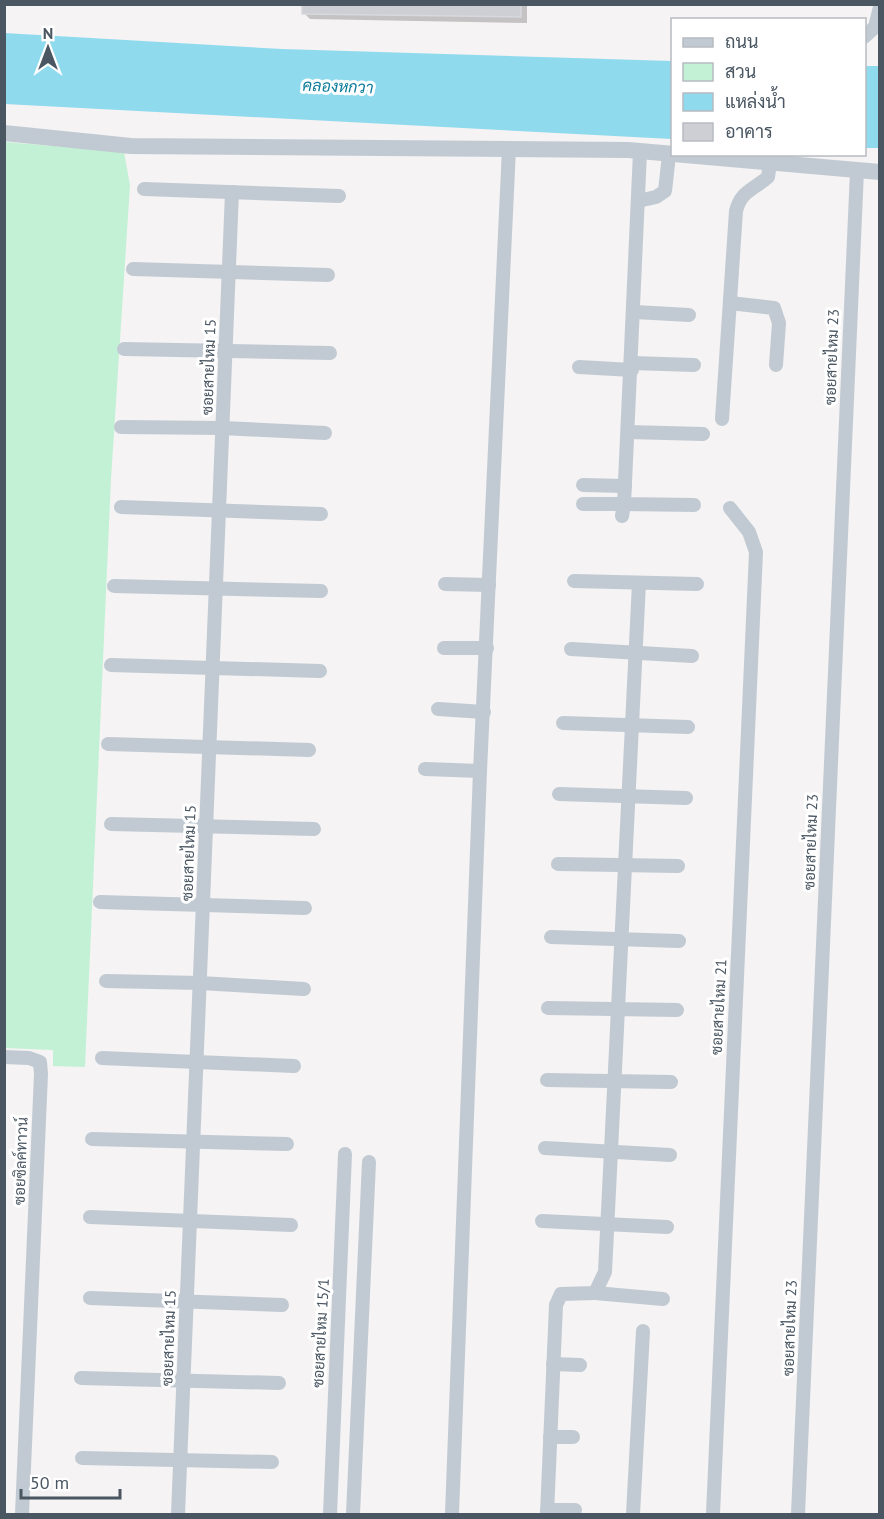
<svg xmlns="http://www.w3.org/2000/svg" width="884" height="1519" font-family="'PT Sans',Sarabun,sans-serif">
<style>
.green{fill:#c3f1d5}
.water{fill:#90daee}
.shadow{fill:#0003}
.building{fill:#cdcfd5;stroke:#d7d9de;stroke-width:1.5}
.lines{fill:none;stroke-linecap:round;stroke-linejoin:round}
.minor{stroke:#c1cad2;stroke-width:14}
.tertiary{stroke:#c1cad2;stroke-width:16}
.labels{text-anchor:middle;stroke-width:6;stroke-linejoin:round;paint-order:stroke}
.street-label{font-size:15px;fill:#4a5661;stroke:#fff}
.water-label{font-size:16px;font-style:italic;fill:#0c7c9b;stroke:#fff}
</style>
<rect width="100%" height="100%" fill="#f5f3f3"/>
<polygon class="green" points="5,142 124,152 130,185 111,479 85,1067 53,1066 53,1050 5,1048"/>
<g class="water">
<polygon points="4,33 282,49 672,61 672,139 5,104"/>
<rect x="865" y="66" width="14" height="82"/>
</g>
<polygon class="shadow" points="304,4 527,4 527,23 310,19 304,13"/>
<polygon class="building" points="302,4 521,4 521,17 302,14"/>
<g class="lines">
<g class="minor">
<polyline points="864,37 875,27 880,7"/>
<polyline points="640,152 624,504 694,505"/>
<polyline points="144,189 339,196"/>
<polyline points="638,201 656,197 665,191 669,155"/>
<polyline points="133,269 328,275"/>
<polyline points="730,303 774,308 779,323 776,365"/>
<polyline points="635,312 689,315"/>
<polyline points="124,349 330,353"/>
<polyline points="632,363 694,365"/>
<polyline points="579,367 632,370"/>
<path d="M 722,419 L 736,211 C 741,191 753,190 768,177 L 770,163"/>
<polyline points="121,427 223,428 325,433"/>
<polyline points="628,432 703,434"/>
<polyline points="583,485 625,486"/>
<polyline points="583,504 624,504 622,516"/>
<polyline points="121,507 321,514"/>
<polyline points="574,581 697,584"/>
<polyline points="445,584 489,585"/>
<polyline points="114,586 321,591"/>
<polyline points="444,648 487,648"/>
<polyline points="571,649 692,656"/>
<polyline points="111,665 320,671"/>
<polyline points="438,709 484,712"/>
<polyline points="563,723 688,727"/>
<polyline points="108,744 309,750"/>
<polyline points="425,769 480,771"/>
<polyline points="559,794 686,798"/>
<polyline points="111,824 314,829"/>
<polyline points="558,864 678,866"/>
<polyline points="100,902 305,908"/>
<polyline points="551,937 679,941"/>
<polyline points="106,981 200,983 304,989"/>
<polyline points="548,1008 677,1010"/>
<polyline points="4,1057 29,1058 40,1062 41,1074 22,1514"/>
<polyline points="102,1058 294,1066"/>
<polyline points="547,1080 671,1082"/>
<polyline points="92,1139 287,1144"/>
<polyline points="545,1148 670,1155"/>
<polyline points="90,1217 291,1225"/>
<polyline points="542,1221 667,1227"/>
<polyline points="595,1293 663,1299"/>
<polyline points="90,1298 282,1305"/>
<polyline points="553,1364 580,1365"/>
<polyline points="81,1378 279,1383"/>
<polyline points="550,1437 573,1437"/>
<polyline points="82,1458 272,1462"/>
<polyline points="547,1510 575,1510"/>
<polyline points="178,1514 232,192"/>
<polyline points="330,1514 345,1154"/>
<polyline points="353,1514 369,1162"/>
<polyline points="452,1514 480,771 509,148"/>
<polyline points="547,1514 556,1305 561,1294 595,1293 605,1272 639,583"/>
<polyline points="633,1514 643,1331"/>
<polyline points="713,1514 756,552 749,532 730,508"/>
<polyline points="798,1514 857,171"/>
</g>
<polyline class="tertiary" points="4,133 131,146 628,150 880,172"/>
</g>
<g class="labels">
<g class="street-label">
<text transform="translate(832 357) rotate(-88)" y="5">ซอยสายไหม 23</text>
<text transform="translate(209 367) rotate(-88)" y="5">ซอยสายไหม 15</text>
<text transform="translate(811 842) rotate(-88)" y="5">ซอยสายไหม 23</text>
<text transform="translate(189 853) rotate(-88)" y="5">ซอยสายไหม 15</text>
<text transform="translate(719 1007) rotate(-87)" y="5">ซอยสายไหม 21</text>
<text transform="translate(21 1161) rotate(-88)" y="5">ซอยซิลค์ทาวน์</text>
<text transform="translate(790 1328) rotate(-88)" y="5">ซอยสายไหม 23</text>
<text transform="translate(321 1333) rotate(-87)" y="5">ซอยสายไหม 15/1</text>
<text transform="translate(169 1338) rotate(-88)" y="5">ซอยสายไหม 15</text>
</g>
<g class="water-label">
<text transform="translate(338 86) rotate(2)" y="6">คลองหกวา</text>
</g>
</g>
<rect width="884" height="1519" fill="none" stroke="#4a5661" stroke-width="12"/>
<rect x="671" y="18" width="195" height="138" fill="#ffffff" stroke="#b7bbc0" stroke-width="1.5"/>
<rect x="683" y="38" width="30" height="9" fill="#c1cad2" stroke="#b7bbc0" stroke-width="1.5"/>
<text x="725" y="48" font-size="18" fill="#4a5661">ถนน</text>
<rect x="683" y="63" width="30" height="18" fill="#c3f1d5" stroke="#b7bbc0" stroke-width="1.5"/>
<text x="725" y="78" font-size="18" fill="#4a5661">สวน</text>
<rect x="683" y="93" width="30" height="18" fill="#90daee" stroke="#b7bbc0" stroke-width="1.5"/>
<text x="725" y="108" font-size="18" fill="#4a5661">แหล่งน้ำ</text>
<rect x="683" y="123" width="30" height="18" fill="#cdcfd5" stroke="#b7bbc0" stroke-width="1.5"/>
<text x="725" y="138" font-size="18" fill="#4a5661">อาคาร</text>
<g transform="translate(48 48)" stroke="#ffffff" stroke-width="4.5" paint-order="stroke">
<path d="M0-4.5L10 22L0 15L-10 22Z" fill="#4a5661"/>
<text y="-9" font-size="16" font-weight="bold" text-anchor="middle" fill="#4a5661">N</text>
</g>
<path d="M21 1489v9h99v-9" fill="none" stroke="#4a5661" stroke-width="3"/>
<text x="30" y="1489" font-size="18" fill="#4a5661" stroke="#ffffff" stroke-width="4.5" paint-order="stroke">50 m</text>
</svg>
